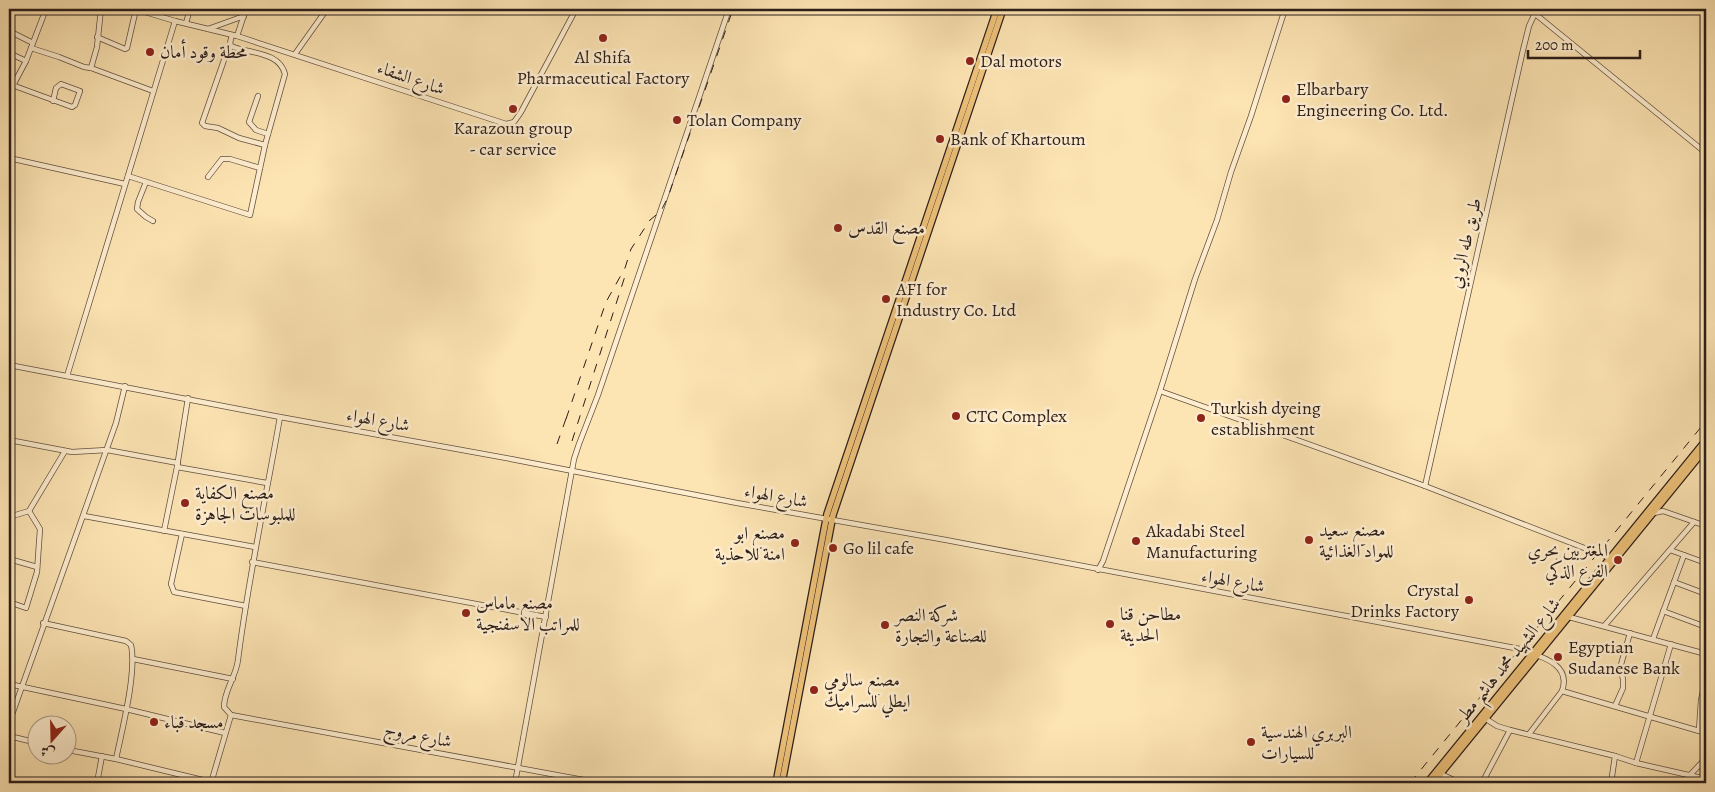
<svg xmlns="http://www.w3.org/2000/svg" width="1715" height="792" font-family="Alegreya,Amiri,serif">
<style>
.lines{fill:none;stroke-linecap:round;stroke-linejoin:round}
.minor-casing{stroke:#605040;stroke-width:6}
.major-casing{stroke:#2b1e1a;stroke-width:8}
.minor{stroke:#feedce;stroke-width:4.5}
.major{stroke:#eec27a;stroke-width:5.5}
.rail{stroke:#2b1e1a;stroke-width:1;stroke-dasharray:9 9;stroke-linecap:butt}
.poi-dot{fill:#8f2418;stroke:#feedce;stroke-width:2}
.labels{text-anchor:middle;stroke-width:5;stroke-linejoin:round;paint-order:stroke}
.poi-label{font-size:18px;fill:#2b1e1a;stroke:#feedce;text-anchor:start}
.street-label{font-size:18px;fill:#2b1e1a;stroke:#feedce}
</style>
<rect width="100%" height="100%" fill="#fde4b3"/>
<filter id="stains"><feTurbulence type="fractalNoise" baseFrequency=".004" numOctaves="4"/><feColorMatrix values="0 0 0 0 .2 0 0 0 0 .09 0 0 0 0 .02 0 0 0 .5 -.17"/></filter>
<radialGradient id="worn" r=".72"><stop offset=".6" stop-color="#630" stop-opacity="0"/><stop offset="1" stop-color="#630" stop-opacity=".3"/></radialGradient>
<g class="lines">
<g class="minor-casing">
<g id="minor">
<polyline points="135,9 175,21 237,36 506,124 514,122 521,112 576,9"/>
<polyline points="1534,13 1706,153"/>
<polyline points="186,23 190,9"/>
<polyline points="208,29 244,16"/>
<polyline points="9,31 33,43"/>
<polyline points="237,36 246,9"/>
<polyline points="97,37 125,49 127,48 136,9"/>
<polyline points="231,46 224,60 202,123 205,126 218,128 239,138 265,145"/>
<polyline points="31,48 59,57 84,67 91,68 153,91"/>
<polyline points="9,53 26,61"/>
<polyline points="295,54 327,9"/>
<polyline points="91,68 97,47 101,9"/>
<polyline points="12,85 72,107 75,105 80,91 61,84 56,88 53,101"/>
<polyline points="9,93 26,61 46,9"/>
<polyline points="258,96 249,122 256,130 268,134"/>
<polyline points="1703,123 1706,113"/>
<polyline points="9,158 125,184"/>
<path d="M 128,176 L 250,215 L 265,145 L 285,74 C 279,51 249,54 231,46 L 230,43 L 232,35"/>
<polyline points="208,177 222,159 230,159 260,168"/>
<polyline points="146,182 138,202 137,209 146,217 153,221"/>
<path d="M 9,365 L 280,417 L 511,459 L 737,503 L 946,540 L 1520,649 C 1539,656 1572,663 1562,691 L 1706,733"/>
<polyline points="67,376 175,21"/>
<polyline points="1160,391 1425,486 1610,558"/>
<polyline points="9,440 72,452 107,450 178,463"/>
<polyline points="177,467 267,483"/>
<polyline points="1425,486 1523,50 1529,26 1537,9"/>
<polyline points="1654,513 1663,511 1706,526"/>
<polyline points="84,516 255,547"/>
<polyline points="9,517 29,511 65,451"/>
<polyline points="164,531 177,467 188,398"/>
<polyline points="182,534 171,584 174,592 246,606"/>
<polyline points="1670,550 1706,563"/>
<polyline points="9,559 37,567"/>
<polyline points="252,562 546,617"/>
<polyline points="1098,570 1103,561 1160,391 1195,279 1217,220 1231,172 1251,116 1285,9"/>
<polyline points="1674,582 1706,594"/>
<polyline points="9,602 26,608 37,572 40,529 29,511"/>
<polyline points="1663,611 1706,627"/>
<polyline points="1569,617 1706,654"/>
<path d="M 43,623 L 126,641 L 131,645 C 137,672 122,730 116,759"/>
<polyline points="1605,625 1694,522"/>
<polyline points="1653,639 1684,555"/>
<polyline points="133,659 233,679"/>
<polyline points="9,684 126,709 225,733"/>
<polyline points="1615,706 1623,688 1623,679 1620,668 1630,633"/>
<polyline points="231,715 600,783"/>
<polyline points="1483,717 1497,726 1510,730 1615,756 1611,783"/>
<polyline points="9,723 116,423 125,386"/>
<polyline points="1699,730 1701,700 1706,679"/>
<polyline points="1529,734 1562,691"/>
<polyline points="9,736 38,743"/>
<polyline points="68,750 116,759 211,782"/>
<polyline points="1615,756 1636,763 1706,779"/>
<polyline points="1636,763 1671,644"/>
<polyline points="1441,774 1460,783"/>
<polyline points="1690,775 1706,758"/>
<polyline points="97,783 102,756"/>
<path d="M 211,783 L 231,715 L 224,707 C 224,690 236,677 238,660 C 248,579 266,498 280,417"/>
<polyline points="515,783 574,459 579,444 598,395 729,9"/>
<polyline points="1482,783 1510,730"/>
</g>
</g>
<g class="major-casing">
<g id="major">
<polyline points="776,783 827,514 997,9"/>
<polyline points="782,783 833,515 1003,9"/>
<polyline points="1427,783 1706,440"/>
<polyline points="1433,783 1706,448"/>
</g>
</g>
<use href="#minor" class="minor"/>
<use href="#major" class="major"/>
<g class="rail">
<polyline points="566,419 606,302 625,268 631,249 650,220 661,211 668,197 733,9"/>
<polyline points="572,441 625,276"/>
<polyline points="557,444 568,413"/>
<polyline points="1410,783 1706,421"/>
</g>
</g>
<g class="poi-dot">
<circle cx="603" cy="38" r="5"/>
<circle cx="150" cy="52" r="5"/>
<circle cx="970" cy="61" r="5"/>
<circle cx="1286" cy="99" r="5"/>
<circle cx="513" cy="109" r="5"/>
<circle cx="677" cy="120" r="5"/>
<circle cx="940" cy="139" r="5"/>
<circle cx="838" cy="228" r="5"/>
<circle cx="886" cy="299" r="5"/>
<circle cx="956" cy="416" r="5"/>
<circle cx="1201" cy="418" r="5"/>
<circle cx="185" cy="503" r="5"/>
<circle cx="1309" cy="540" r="5"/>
<circle cx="1136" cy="541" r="5"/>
<circle cx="795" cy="543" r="5"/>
<circle cx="833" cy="548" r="5"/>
<circle cx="1618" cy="560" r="5"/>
<circle cx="1469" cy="600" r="5"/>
<circle cx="466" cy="613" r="5"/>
<circle cx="1110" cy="624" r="5"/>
<circle cx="885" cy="625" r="5"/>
<circle cx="1558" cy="657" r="5"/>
<circle cx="814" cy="690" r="5"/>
<circle cx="154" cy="722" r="5"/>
<circle cx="1251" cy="742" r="5"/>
</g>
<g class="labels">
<g class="poi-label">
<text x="160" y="58">محطة وقود أمان</text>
<text x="603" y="63" text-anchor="middle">Al Shifa<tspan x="603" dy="21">Pharmaceutical Factory</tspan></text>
<text x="980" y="67">Dal motors</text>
<text x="1296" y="95">Elbarbary<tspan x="1296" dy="21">Engineering Co. Ltd.</tspan></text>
<text x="687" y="126">Tolan Company</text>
<text x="513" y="134" text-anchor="middle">Karazoun group<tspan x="513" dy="21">- car service</tspan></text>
<text x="950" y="145">Bank of Khartoum</text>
<text x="848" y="234">مصنع القدس</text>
<text x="896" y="295">AFI for<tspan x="896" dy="21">Industry Co. Ltd</tspan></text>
<text x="1211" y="414">Turkish dyeing<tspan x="1211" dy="21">establishment</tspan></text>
<text x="966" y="422">CTC Complex</text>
<text x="195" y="499">مصنع الكفاية<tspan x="195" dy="21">للملبوسات الجاهزة</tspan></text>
<text x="1319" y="536">مصنع سعيد<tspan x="1319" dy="21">للمواد الغذائية</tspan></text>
<text x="1146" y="537">Akadabi Steel<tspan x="1146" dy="21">Manufacturing</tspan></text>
<text x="785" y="539" text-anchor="end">مصنع ابو<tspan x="785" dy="21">امنة للاحذية</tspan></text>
<text x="843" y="554">Go lil cafe</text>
<text x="1608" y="556" text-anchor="end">المغتربين بحري<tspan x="1608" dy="21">الفرع الذكي</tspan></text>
<text x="1459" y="596" text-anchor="end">Crystal<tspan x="1459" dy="21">Drinks Factory</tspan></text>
<text x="476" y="609">مصنع ماماس<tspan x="476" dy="21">للمراتب الاسفنجية</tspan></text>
<text x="1120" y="620">مطاحن قنا<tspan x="1120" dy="21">الحديثة</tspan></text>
<text x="895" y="621">شركة النصر<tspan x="895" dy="21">للصناعة والتجارة</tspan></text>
<text x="1568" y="653">Egyptian<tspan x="1568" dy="21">Sudanese Bank</tspan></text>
<text x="824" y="686">مصنع سالومي<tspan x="824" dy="21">ايطلي للسراميك</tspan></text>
<text x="164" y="728">مسجد قباء</text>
<text x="1261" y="738">البربري الهندسية<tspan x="1261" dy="21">للسيارات</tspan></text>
</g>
<g class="street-label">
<text transform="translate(411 78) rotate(19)" y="6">شارع الشفاء</text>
<text transform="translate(1465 243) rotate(-77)" y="6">طريق طه الروبي</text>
<text transform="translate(378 420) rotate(10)" y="6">شارع الهواء</text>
<text transform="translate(776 496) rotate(10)" y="6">شارع الهواء</text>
<text transform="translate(1233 581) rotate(10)" y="6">شارع الهواء</text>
<text transform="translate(1508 660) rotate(-51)" y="6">شارع الشهيد محمد هاشم مطر</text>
<text transform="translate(418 735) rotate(11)" y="6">شارع مروج</text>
</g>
</g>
<rect width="1715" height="792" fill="none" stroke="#fde4b3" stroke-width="30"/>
<rect x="10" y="10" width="1695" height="772" fill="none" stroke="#2b1e1a" stroke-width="2.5"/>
<rect x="15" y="15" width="1685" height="762" fill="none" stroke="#2b1e1a"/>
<g transform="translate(52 740) rotate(200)"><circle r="24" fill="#feedce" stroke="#aa9a86"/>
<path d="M0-4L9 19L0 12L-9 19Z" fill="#8f2418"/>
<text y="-8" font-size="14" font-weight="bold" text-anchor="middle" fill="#2b1e1a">ش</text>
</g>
<path d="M1528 50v8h112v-8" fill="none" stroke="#2b1e1a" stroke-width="2.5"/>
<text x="1535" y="50" font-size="15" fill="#2b1e1a" stroke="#feedce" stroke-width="4" paint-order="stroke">200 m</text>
<rect width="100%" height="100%" filter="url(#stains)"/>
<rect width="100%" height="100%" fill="url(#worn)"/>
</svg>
